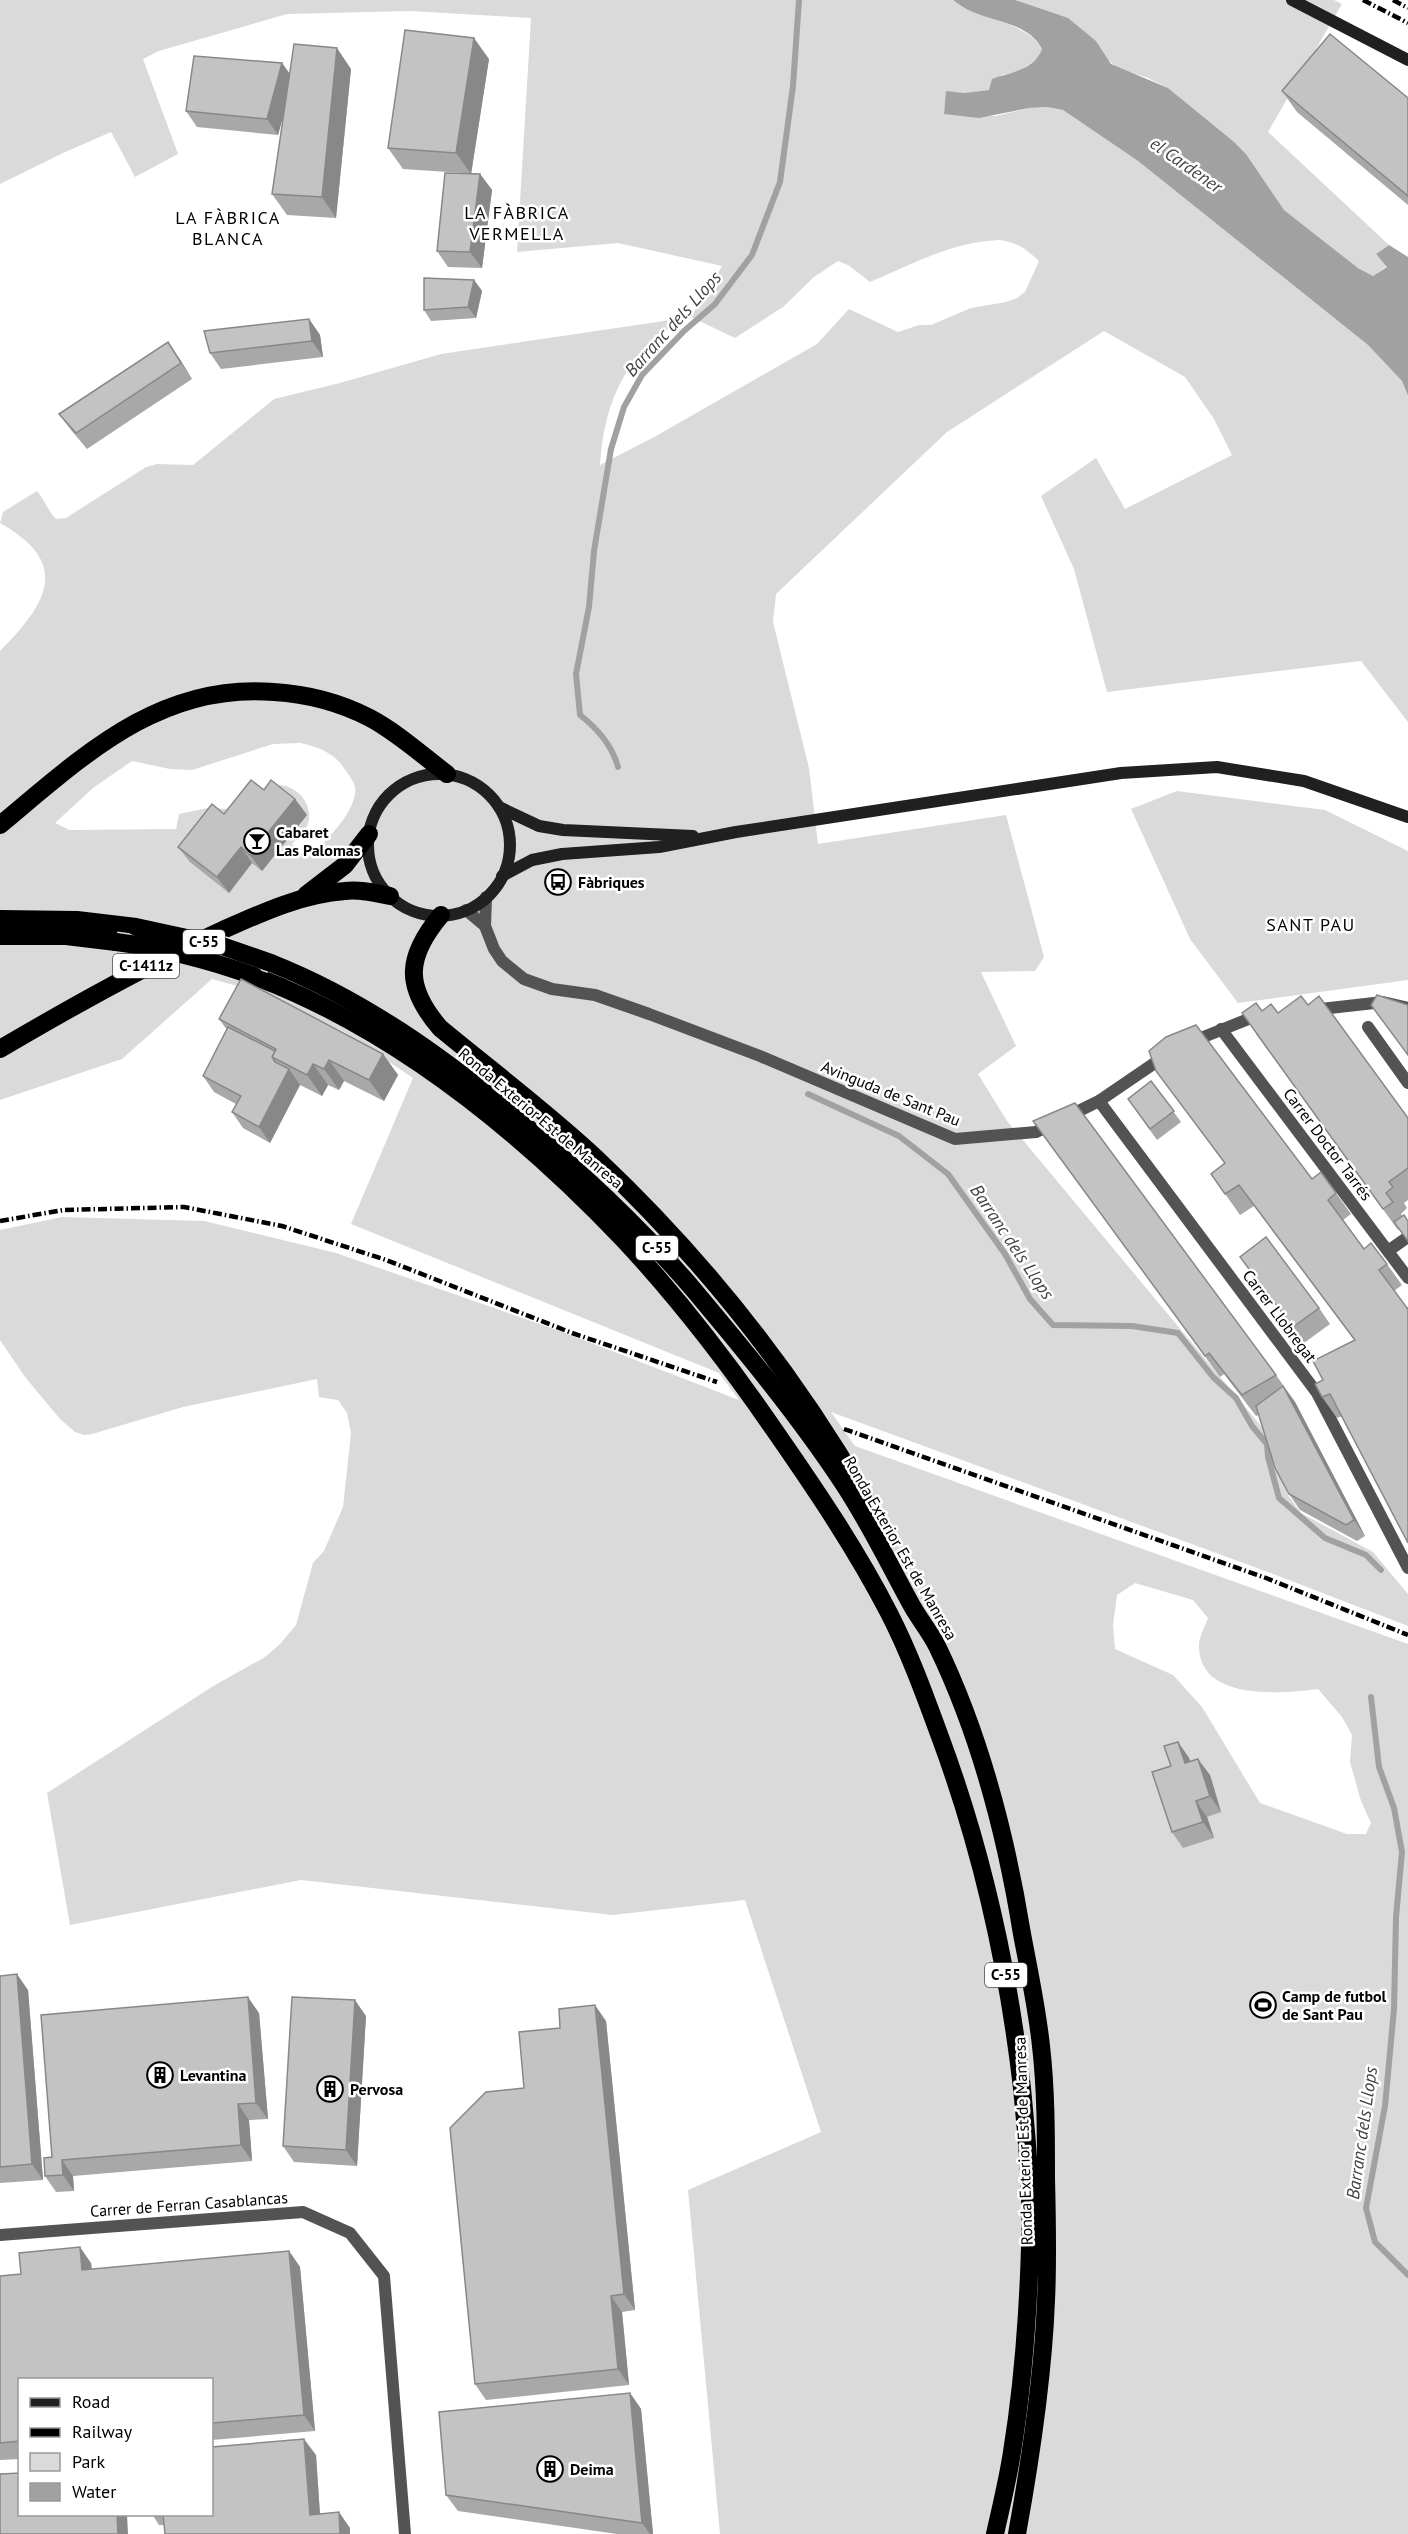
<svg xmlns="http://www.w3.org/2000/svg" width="1408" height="2534" font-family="'PT Sans',sans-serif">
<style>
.green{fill:#dadada;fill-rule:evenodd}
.water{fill:#a1a1a1}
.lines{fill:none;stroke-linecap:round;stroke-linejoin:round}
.stream{stroke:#a1a1a1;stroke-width:6}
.highway-casing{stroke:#dbdbdb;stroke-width:21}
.street{stroke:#535353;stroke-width:12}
.secondary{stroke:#202020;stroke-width:12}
.highway{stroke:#000;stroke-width:18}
.rail{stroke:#000;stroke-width:4.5;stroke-dasharray:9 3 1.5 3;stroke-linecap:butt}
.highway-bridge-casing{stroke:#dbdbdb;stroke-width:21;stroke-linecap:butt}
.highway-bridge{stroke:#000;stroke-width:18}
.wall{fill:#a8a8a8}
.shaded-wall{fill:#888}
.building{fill:#c3c3c3;stroke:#888;stroke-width:1.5}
.labels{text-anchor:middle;stroke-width:5;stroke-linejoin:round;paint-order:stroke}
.shield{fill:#fff;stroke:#4c4c4c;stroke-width:1.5}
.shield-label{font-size:15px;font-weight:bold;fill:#000}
.poi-label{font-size:16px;font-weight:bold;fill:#000;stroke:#fff;text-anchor:start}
.street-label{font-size:16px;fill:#000;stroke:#fff}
.water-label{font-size:18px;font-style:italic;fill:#424242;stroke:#fff}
.neighbourhood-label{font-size:18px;letter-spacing:1.5px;fill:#000;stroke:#fff}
</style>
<rect width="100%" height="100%" fill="#fff"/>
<g class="green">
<path d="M 0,0 L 953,0 C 978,18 1029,23 1042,49 L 1039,57 L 1032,63 L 1018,72 L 1002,75 L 989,90 L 964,93 L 947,92 L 944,114 L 996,116 L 1029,108 L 1047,107 L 1063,110 L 1138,161 L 1368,345 L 1402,381 L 1408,397 L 1408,722 L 1361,661 L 1107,692 L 1074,569 L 1041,496 L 1096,458 L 1125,509 L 1232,455 L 1214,419 L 1185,377 L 1104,331 L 947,432 L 776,594 L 773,622 L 809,768 L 818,844 L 1006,815 L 1044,957 L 1035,971 L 981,972 L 1016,1046 L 978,1074 L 1007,1121 L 1262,1427 L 1288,1495 L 1301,1513 L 1373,1552 L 1408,1594 L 1408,1626 L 1268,1572 L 831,1412 L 855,1446 L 1408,1644 L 1408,2534 L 720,2534 L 688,2190 L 821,2132 L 745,1900 L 613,1915 L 301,1880 L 70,1925 L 47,1793 L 215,1685 L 265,1657 L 280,1644 L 296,1625 L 313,1563 L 324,1551 L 343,1507 L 351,1433 L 347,1413 L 338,1400 L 319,1397 L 317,1379 L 183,1407 L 92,1434 L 84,1435 L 75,1432 L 60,1419 L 25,1377 L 0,1340 L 0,1230 L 62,1217 L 204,1221 L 336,1253 L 560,1331 L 739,1400 L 719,1373 L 351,1224 L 413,1078 L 344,1032 L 262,993 L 212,979 L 122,1059 L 0,1100 L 0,651 C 46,604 73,564 0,523 L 3,512 L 37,491 C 45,500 47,510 56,519 L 66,518 L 146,467 L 157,464 L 193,465 L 274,399 L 340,383 L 441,354 L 691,317 L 722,266 L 618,243 L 517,252 L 531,18 L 410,11 L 287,14 L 159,51 L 143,59 L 178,154 L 135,177 L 111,132 L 63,153 L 0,184 ZM 999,240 C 1017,242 1026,249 1039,261 L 1025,292 L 1017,298 L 1006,302 L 971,308 L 931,325 L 919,325 L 898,332 L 849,309 L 817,344 L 656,436 L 600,465 C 604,399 629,345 691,317 L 735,338 L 783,307 L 814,277 L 838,261 L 848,265 L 870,282 C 913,264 951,242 999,240 ZM 300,743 C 319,747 335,753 346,771 C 349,775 354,782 355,787 C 358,811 323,845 306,858 L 292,844 C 297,839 304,833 307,826 C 316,807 297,783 276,785 C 257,788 245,797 230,809 L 208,808 L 179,814 L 176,829 L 70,830 L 55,823 L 93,788 L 132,761 L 170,769 L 192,770 L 273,744 ZM 1135,1583 L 1193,1600 L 1208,1618 C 1205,1626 1199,1637 1199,1645 C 1198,1701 1280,1694 1318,1689 L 1342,1717 L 1352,1735 L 1350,1762 L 1361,1801 L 1371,1823 L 1366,1834 L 1347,1834 L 1260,1803 L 1202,1707 L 1173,1675 L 1115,1649 L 1113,1625 L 1117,1595 Z"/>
<polygon points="1015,0 1334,0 1342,4 1268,132 1389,245 1376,254 1387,266 1373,276 1358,268 1284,210 1246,154 1168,88 1148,78 1117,68 1106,58 1096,41 1037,8"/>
<polygon points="1177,791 1325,810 1408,851 1408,980 1238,1003 1190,939 1131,809"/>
</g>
<path class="water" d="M 953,0 L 1015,0 L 1068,18 L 1096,41 L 1111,64 L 1168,88 L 1234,142 L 1246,154 L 1284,210 L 1358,268 L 1373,276 L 1387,267 L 1376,254 L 1389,245 L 1408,257 L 1408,413 L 1408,396 L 1402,381 L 1368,345 L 1138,161 L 1063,110 L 1047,107 L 1029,108 L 979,118 L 944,114 L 946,91 L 964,93 L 989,90 L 992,79 C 1010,72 1034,71 1042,49 C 1030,24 996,22 973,12 C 965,9 959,4 953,0 Z"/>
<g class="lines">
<g class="stream">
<path d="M 618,767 C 612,745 598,729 580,715 L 576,674 L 589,607 L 594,551 L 611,449 L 624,407 L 642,375 L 684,331 L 715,304 L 752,255 L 780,182 L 793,86 L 799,0"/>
<polyline points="808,1094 899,1136 948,1174 1005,1254 1030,1299 1053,1325 1132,1326 1178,1333 1213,1377 1236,1398 1252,1426 1267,1444 1268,1457 1279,1498 1325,1538 1366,1555 1381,1570"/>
<polyline points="1371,1697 1379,1767 1394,1808 1402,1852 1396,1917 1394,2009 1385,2106 1366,2208 1375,2242 1408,2275"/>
</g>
<g class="highway-casing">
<g id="highway">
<path d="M 0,825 C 82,757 159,682 274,692 C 307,694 341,703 370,718 C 398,733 422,755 447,774"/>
<polyline points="306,895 345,865 369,834"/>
<path d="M 441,915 C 406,957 404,986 440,1028 C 492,1071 547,1112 596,1158 C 701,1257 791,1370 863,1494"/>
<polyline points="0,919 77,920 136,927"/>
<polyline points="0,936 66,936 116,942"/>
<path d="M 271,963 C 362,999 442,1056 517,1119 C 580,1171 639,1226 693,1289 C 745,1351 798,1415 843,1483 C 869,1522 889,1564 912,1606 C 920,1620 930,1632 937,1646 C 981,1737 1006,1835 1022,1934 C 1029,1971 1037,2008 1041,2046 C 1046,2089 1046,2134 1046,2178 C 1047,2218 1048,2259 1046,2300 C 1043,2379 1031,2457 1017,2534"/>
<path d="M 254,976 C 397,1030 520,1131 624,1240 C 680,1300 729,1364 775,1431 C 816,1490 856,1549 889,1613 C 909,1652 924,1693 939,1734 C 982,1849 1008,1966 1022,2088 C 1027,2140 1032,2194 1030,2247 C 1028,2315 1023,2384 1012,2452 C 1008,2479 1001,2507 995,2534"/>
<path d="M 0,1049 C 73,1006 146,965 223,930 C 261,913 302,894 345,891 C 360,889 375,893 390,896"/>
</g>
</g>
<g class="street">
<polyline points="486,897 485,926 494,949 502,961 524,979 552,989 595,995 649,1014 760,1056 955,1139 1036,1132 1099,1101 1165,1056"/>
<polyline points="466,910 485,926"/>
<polyline points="1312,1010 1383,1002 1408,1008"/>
<polyline points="1368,1027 1408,1083"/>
<polyline points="1221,1029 1408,1278"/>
<polyline points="1191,1042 1251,1018 1262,1016"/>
<polyline points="1099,1101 1317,1393 1408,1568"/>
<polyline points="1388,1251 1408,1237"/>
<polyline points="0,2235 303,2212 350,2233 384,2276 405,2534"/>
</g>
<g class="secondary">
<polyline points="1292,0 1408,60"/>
<circle cx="439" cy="845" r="71"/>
<polyline points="499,807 539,826 563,830 693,836"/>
<polyline points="502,876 532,860 562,854 659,847 736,832 1121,773 1217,767 1304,781 1408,817"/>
</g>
<use href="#highway" class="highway"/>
<g class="rail">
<polyline points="1363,0 1408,23"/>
<polyline points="1393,0 1408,8"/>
<polyline points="0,1221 63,1210 184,1207 282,1226 386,1260 572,1333 717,1382"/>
<polyline points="844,1429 1266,1578 1408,1635"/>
</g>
<g class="highway-bridge-casing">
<g id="highway-bridge">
<polyline points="136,927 219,945 271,963"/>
<path d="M 116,942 C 164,948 209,960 254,976"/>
</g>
</g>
<use href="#highway-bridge" class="highway-bridge"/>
</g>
<g class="wall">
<polygon points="489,59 471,174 480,174 492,190 482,268 448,267 437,251 463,173 403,169 388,148"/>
<polygon points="282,63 290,74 351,69 336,218 287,215 272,194 284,114 278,135 197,127 186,111"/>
<polygon points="1282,91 1408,98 1408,205 1297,112"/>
<polygon points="474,280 482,291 476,318 431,321 424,310"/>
<polygon points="309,319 320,335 323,357 221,369 210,353"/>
<polygon points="179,358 192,379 87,449 71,430 59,414"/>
<polygon points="264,790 295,799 307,815 262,871 252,863 229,893 190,862 178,847 224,814"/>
<polygon points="1308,1005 1408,1118 1408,1200 1404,1203 1407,1208 1401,1214 1408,1221 1408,1242 1399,1229 1398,1230 1256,1034 1262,1011 1278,1013"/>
<polygon points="219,1019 383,1054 398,1075 384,1101 344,1081 339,1090 328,1085 322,1096 300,1085 270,1143 243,1128 232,1112 236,1104 214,1092 203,1076 227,1030"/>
<polygon points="1156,1071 1312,1179 1336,1193 1351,1214 1343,1220 1364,1249 1387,1264 1402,1285 1394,1291 1342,1416 1337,1418 1322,1397 1323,1380 1355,1341 1254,1206 1240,1215 1211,1174 1225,1164"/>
<polygon points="1151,1081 1181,1122 1157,1140 1128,1099"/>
<polygon points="1033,1121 1276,1375 1295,1402 1365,1536 1357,1541 1300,1510 1289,1494 1259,1415 1256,1416 1224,1374 1220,1377"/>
<polygon points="1240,1257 1319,1308 1330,1324 1304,1343"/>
<polygon points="1178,1742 1189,1758 1190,1762 1210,1775 1221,1812 1207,1817 1214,1838 1183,1848 1172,1832 1171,1766"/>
<polygon points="0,1976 28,1990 43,2180 0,2183"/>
<polygon points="259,2013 268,2119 249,2120 252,2161 73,2176 74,2191 56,2192 45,2176 52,2157"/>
<polygon points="366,2016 357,2166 294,2162 283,2146"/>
<polygon points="606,2021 635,2310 622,2312 629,2385 486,2400 475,2384 524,2088 560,2028"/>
<polygon points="289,2251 300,2267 315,2431 212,2440 212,2379 20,2379 20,2459 0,2460 0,2276 21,2274 91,2263 92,2269"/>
<polygon points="630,2393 641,2409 653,2534 617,2534 458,2511 446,2495"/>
<polygon points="316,2455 320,2514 350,2528 159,2525 152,2514 212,2514"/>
</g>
<g class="shaded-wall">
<polygon points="474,38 489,59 471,174 456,153"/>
<polygon points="337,48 351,69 336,218 322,197"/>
<polygon points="282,63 293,79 278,135 267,119"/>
<polygon points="480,174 492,190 482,268 470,252"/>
<polygon points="474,280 482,291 476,318 468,307"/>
<polygon points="309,319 320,335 323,357 312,341"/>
<polygon points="168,342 179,358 192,379 181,363"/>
<polygon points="295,799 307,815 262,871 250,855"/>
<polygon points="241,847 252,863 229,893 217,877"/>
<polygon points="383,1054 398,1075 384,1101 369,1080"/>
<polygon points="329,1060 344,1081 339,1090 324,1069"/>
<polygon points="313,1064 328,1085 322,1096 307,1075"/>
<polygon points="289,1069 300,1085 270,1143 259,1127"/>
<polygon points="1283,1386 1295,1402 1365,1536 1354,1520"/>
<polygon points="1178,1742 1189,1758 1196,1779 1185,1763"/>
<polygon points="1198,1759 1210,1775 1221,1812 1210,1796"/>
<polygon points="1196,1801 1207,1817 1214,1838 1203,1822"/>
<polygon points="17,1974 28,1990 43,2180 32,2164"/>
<polygon points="248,1997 259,2013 268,2119 256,2103"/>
<polygon points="355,2000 366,2016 357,2166 346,2150"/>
<polygon points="595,2005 606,2021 635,2310 624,2294"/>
<polygon points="238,2104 249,2120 252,2161 241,2145"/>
<polygon points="62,2160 73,2176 74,2191 63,2175"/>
<polygon points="80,2247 91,2263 93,2286 82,2270"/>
<polygon points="289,2251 300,2267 315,2431 304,2415"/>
<polygon points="611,2296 622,2312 629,2385 618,2369"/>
<polygon points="630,2393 641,2409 653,2534 650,2534 642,2523"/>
<polygon points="304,2439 316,2455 321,2531 310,2515"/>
<polygon points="339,2512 350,2528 350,2534 340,2534"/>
<polygon points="117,2514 127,2514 128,2534 118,2534"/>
</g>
<g class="building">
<polygon points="405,30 474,38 456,153 388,148"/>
<polygon points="1330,34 1408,98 1408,196 1282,91"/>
<polygon points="294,44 337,48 322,197 272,194"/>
<polygon points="194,56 282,63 267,119 186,111"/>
<polygon points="445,173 480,174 470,252 437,251"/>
<polygon points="424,278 474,280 468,307 424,310"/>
<polygon points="309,319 312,341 210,353 204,331"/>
<polygon points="168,342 181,363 76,433 59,414"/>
<polygon points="251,780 264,790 271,780 295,799 250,855 241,847 217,877 178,847 212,804 224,814"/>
<polygon points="241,979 383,1054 369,1080 329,1060 324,1069 313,1064 307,1075 272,1057 276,1049 219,1019"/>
<polygon points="1377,995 1408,1005 1408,1055 1371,1005"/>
<polygon points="1301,996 1308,1005 1319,996 1408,1118 1408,1168 1389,1182 1393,1187 1386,1193 1393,1202 1383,1209 1242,1013 1256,1003 1262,1011 1271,1004 1278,1013"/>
<polygon points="1196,1025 1312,1179 1321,1172 1336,1193 1328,1200 1364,1249 1371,1243 1387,1264 1379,1270 1407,1308 1408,1308 1408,1543 1330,1394 1322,1397 1315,1384 1323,1380 1313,1361 1355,1340 1239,1185 1225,1194 1211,1174 1225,1163 1156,1071 1149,1051 1166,1037"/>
<polygon points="228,1027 275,1051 272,1057 275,1062 289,1069 259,1127 232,1112 241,1096 203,1076"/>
<polygon points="1151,1081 1174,1111 1150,1129 1128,1099"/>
<polygon points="1075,1103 1276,1375 1242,1395 1209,1353 1205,1356 1033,1121"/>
<polygon points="1404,1215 1408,1221 1408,1241 1394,1222"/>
<polygon points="1266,1237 1319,1308 1293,1327 1240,1257"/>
<polygon points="1283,1386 1354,1520 1346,1525 1289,1494 1275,1468 1256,1406"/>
<polygon points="1178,1742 1185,1763 1198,1759 1210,1796 1196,1801 1203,1822 1172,1832 1152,1772 1171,1766 1164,1746"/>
<polygon points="17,1974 32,2164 0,2167 0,1976"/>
<polygon points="248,1997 256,2103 238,2104 241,2145 62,2160 63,2175 45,2176 44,2158 52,2157 41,2015"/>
<polygon points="292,1997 355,2000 346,2150 283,2146"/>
<polygon points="595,2005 624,2294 611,2296 618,2369 475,2384 450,2128 486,2092 524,2088 519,2032 560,2028 559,2009"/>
<polygon points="80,2247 82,2270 289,2251 304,2415 212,2423 212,2379 20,2379 20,2441 0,2443 0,2276 21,2274 19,2253"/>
<polygon points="630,2393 642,2523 446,2495 439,2412"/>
<polygon points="304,2439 310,2515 339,2512 340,2534 165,2534 163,2514 212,2514 212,2447"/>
<polygon points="20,2473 20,2514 117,2514 118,2534 0,2534 0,2474"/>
</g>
<defs>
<g id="bar-ring" transform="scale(1.35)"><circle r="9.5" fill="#fff" stroke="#000" stroke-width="1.5"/><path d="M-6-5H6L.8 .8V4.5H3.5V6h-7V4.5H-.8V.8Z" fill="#000"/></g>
<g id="bus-ring" transform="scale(1.35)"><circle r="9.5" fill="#fff" stroke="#000" stroke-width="1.5"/><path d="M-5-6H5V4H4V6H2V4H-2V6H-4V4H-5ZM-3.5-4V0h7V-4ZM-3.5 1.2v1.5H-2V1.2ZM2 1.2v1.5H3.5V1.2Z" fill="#000"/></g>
<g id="stadium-ring" transform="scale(1.35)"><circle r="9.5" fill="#fff" stroke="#000" stroke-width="1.5"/><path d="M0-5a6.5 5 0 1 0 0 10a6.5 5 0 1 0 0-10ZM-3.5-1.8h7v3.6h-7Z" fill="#000"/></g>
<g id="building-ring" transform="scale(1.35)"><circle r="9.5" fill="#fff" stroke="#000" stroke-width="1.5"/><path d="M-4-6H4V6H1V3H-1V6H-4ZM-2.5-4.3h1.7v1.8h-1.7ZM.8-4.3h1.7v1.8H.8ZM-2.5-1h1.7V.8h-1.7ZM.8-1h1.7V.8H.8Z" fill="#000"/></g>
</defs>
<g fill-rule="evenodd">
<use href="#bar-ring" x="257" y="841"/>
<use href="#bus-ring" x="558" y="882"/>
<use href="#stadium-ring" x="1263" y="2005"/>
<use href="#building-ring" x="160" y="2075"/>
<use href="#building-ring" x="330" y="2089"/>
<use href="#building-ring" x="550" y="2469"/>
</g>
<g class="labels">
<g class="shield">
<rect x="183" y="930" width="42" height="24" rx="4.5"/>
<rect x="113" y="954" width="66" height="24" rx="4.5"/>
<rect x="636" y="1236" width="42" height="24" rx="4.5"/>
<rect x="985" y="1963" width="42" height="24" rx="4.5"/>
</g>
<g class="shield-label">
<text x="204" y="947">C-55</text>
<text x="146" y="971">C-1411z</text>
<text x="657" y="1253">C-55</text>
<text x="1006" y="1980">C-55</text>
</g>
<g class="poi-label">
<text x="276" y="838">Cabaret<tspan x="276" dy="18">Las Palomas</tspan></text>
<text x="578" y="888">Fàbriques</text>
<text x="1282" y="2002">Camp de futbol<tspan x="1282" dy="18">de Sant Pau</tspan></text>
<text x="180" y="2081">Levantina</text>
<text x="350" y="2095">Pervosa</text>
<text x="570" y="2475">Deima</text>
</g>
<g class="street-label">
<text transform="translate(891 1093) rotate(22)" y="6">Avinguda de Sant Pau</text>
<text transform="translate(541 1118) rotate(40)" y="6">Ronda Exterior Est de Manresa</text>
<text transform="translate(1328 1144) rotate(53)" y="6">Carrer Doctor Tarrés</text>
<text transform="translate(1280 1316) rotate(53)" y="6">Carrer Llobregat</text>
<text transform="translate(901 1548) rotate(60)" y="6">Ronda Exterior Est de Manresa</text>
<text transform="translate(1023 2141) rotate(-92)" y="6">Ronda Exterior Est de Manresa</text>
<text transform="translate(189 2204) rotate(-4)" y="6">Carrer de Ferran Casablancas</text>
</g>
<g class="water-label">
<text transform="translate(1186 165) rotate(35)" y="6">el Cardener</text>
<text transform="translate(673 324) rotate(-48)" y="6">Barranc dels Llops</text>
<text transform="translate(1012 1242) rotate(56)" y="6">Barranc dels Llops</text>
<text transform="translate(1362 2133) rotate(-82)" y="6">Barranc dels Llops</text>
</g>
<g class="neighbourhood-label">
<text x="517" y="219">LA FÀBRICA<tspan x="517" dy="21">VERMELLA</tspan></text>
<text x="228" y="224">LA FÀBRICA<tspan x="228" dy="21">BLANCA</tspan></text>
<text x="1311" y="931">SANT PAU</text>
</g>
</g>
<rect x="18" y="2378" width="195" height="138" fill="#ffffff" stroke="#999999" stroke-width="1.5"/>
<rect x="30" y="2398" width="30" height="9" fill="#202020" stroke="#999999" stroke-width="1.5"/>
<text x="72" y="2408" font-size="18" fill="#000000">Road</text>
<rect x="30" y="2428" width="30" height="9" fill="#000000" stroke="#999999" stroke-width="1.5"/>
<text x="72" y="2438" font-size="18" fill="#000000">Railway</text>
<rect x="30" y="2453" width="30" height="18" fill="#dadada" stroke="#999999" stroke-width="1.5"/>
<text x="72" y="2468" font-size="18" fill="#000000">Park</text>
<rect x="30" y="2483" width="30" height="18" fill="#a1a1a1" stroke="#999999" stroke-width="1.5"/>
<text x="72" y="2498" font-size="18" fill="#000000">Water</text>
</svg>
